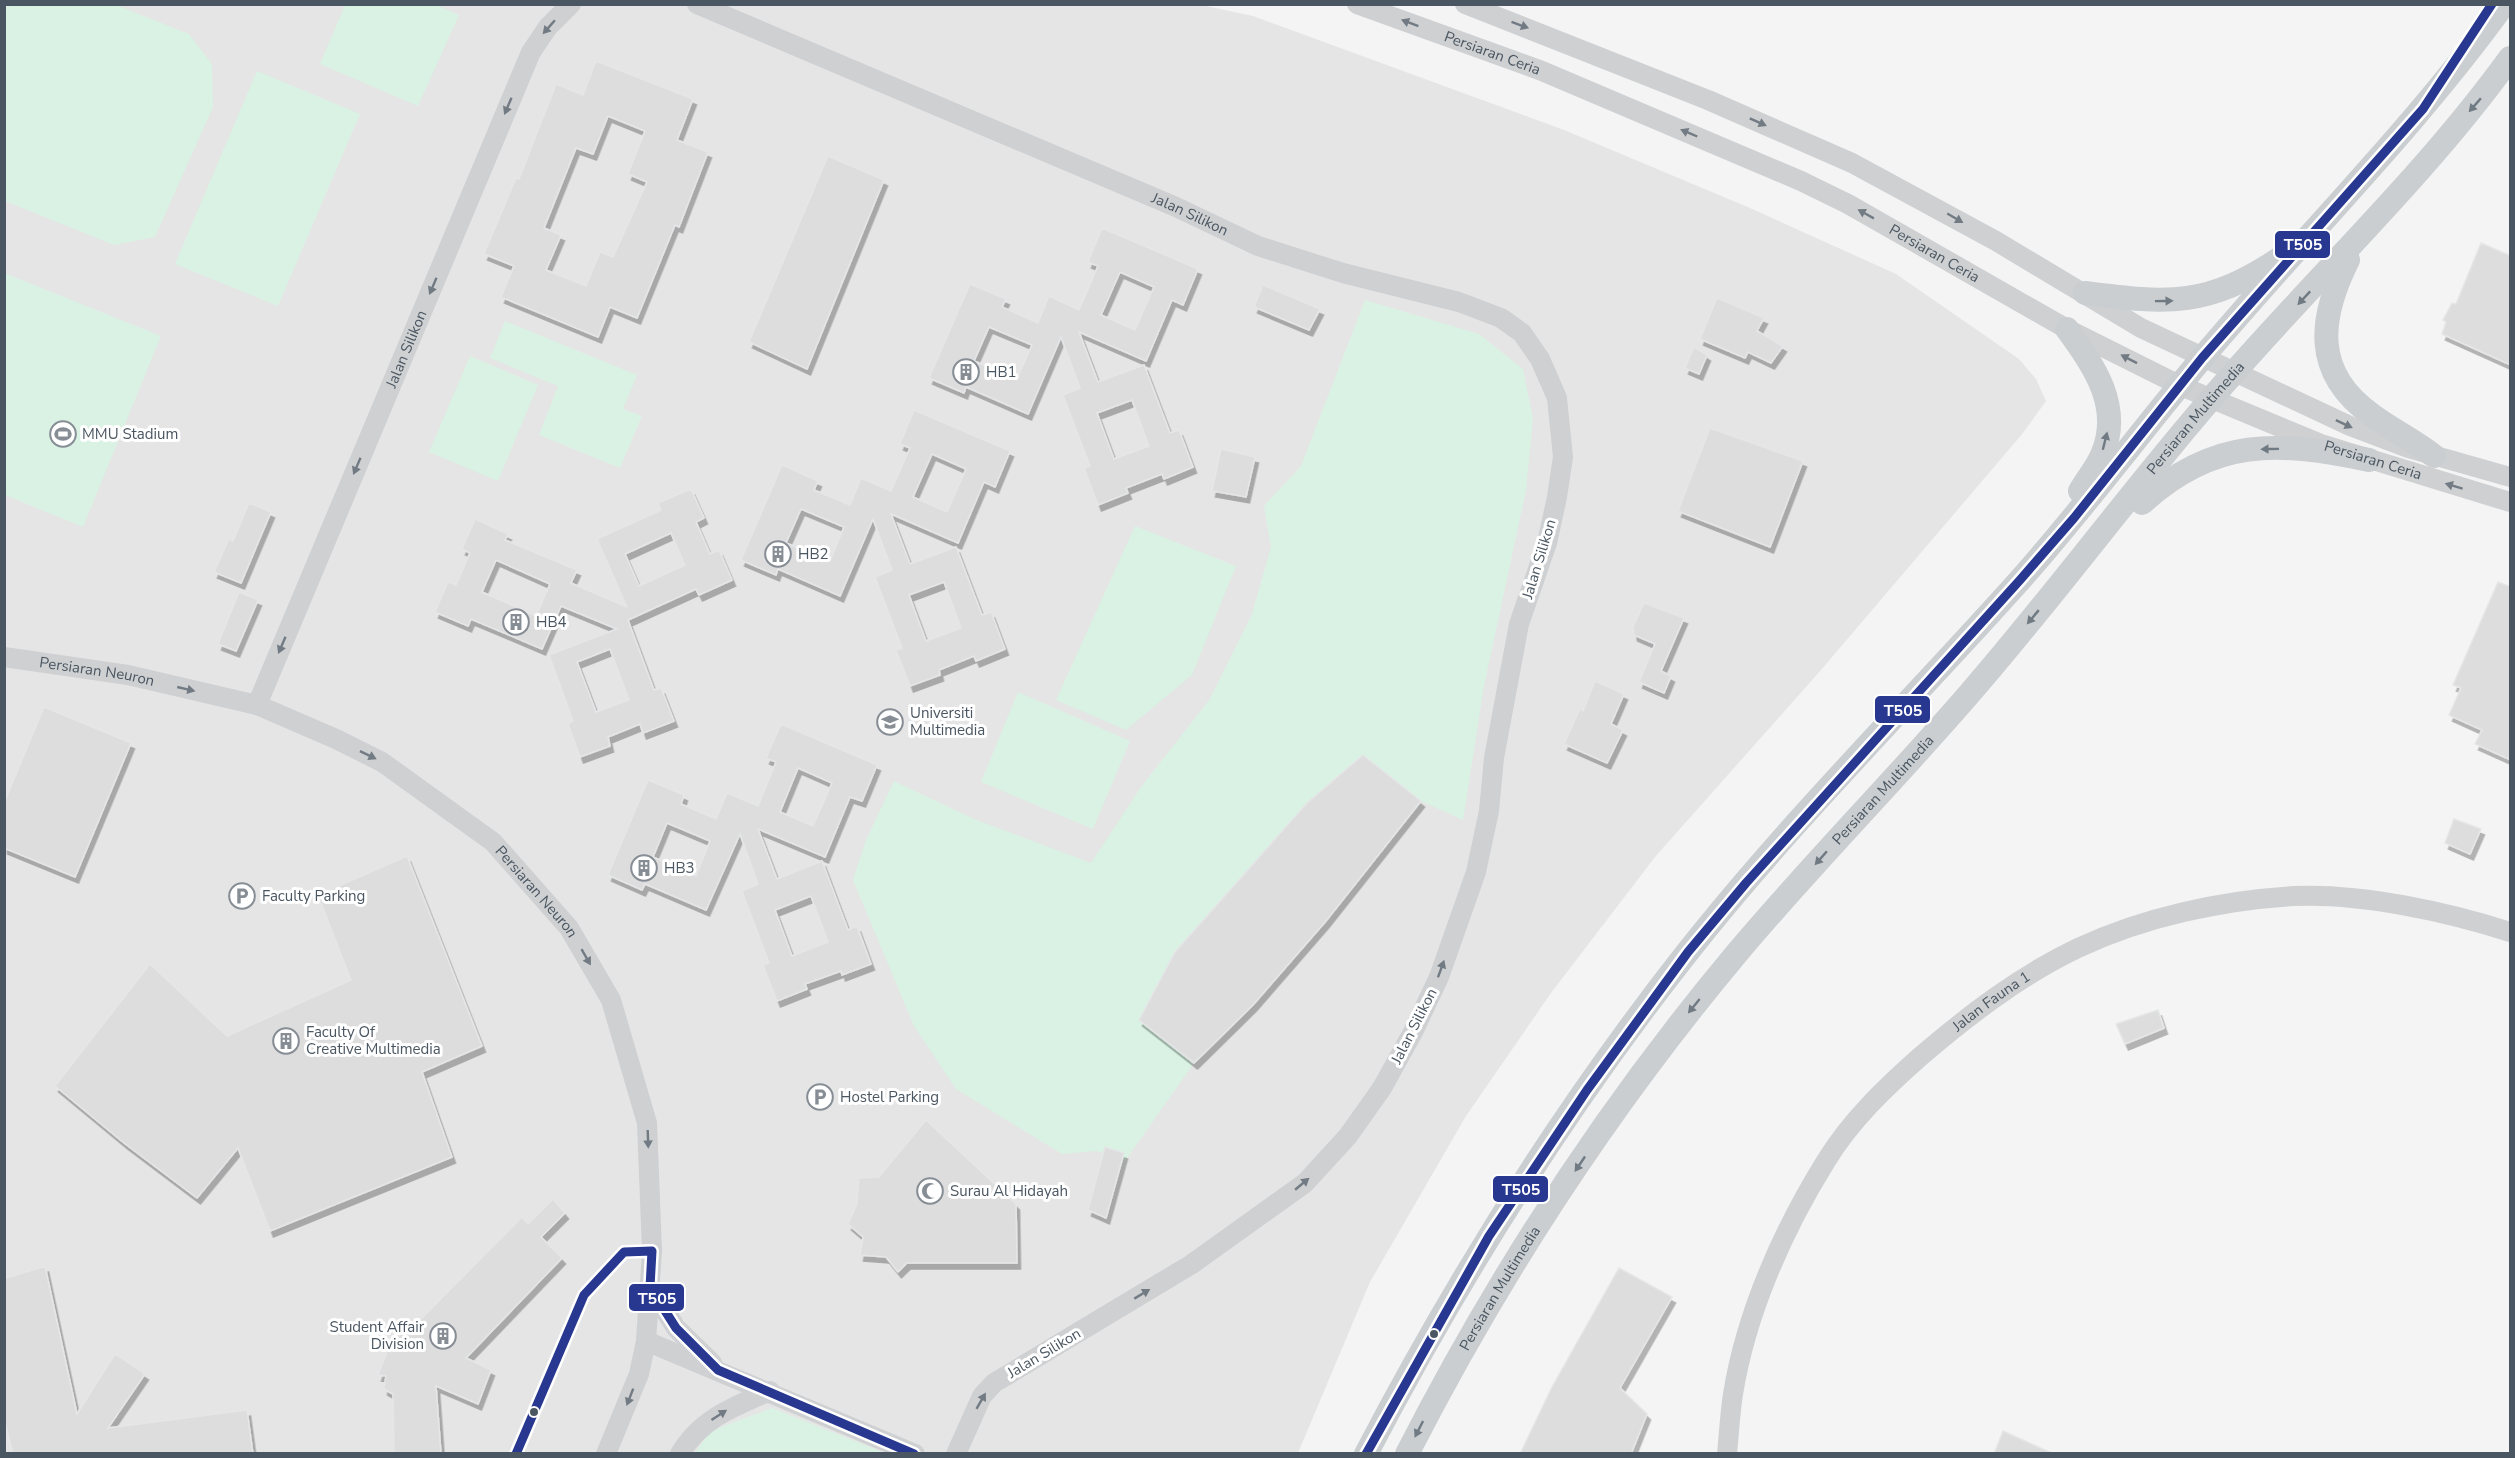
<svg xmlns="http://www.w3.org/2000/svg" width="2515" height="1458" font-family="'Nunito Sans',sans-serif">
<style>
.education{fill:#e6e5e6}
.green{fill:#d9f2e3}
.building{fill:#ddddde;stroke:#e5e6e7;stroke-width:1.5;fill-rule:evenodd;filter:url(#shadow)}
.lines{fill:none;stroke-linecap:round;stroke-linejoin:round}
.tertiary{stroke:#ced0d2;stroke-width:20}
.primary{stroke:#caced1;stroke-width:24}
.bus-1-casing{stroke:#fff;stroke-width:14}
.bus-1{stroke:#283890;stroke-width:9}
.oneway{fill:#727b83}
.oneway2{fill:#707a83}
.bus-dot{fill:#4a5661;stroke:#fff;stroke-width:2}
.labels{text-anchor:middle;stroke-width:6;stroke-linejoin:round;paint-order:stroke}
.street-label{font-size:15px;fill:#4a5661;stroke:#fff}
.poi-label{font-size:15px;fill:#4a5661;stroke:#fff;text-anchor:start}
.line-badge{stroke:#fff;stroke-width:2}
.badge-label{font-size:16px;text-anchor:middle;font-weight:bold;fill:#fff}
</style>
<defs>
<filter id="shadow"><feDropShadow dx="3.5" dy="6" stdDeviation="0" flood-color="#0004"/></filter>
</defs>
<rect width="100%" height="100%" fill="#f4f4f4"/>
<polygon class="education" points="5,5 1201,5 1253,16 1564,130 1750,208 1896,274 2019,359 2036,379 2046,401 2023,433 1821,670 1655,857 1551,993 1466,1116 1370,1282 1298,1453 5,1454"/>
<g class="green">
<polygon points="4,5 116,5 189,34 212,64 213,107 155,237 114,245 5,201"/>
<polygon points="345,5 436,5 459,15 418,106 320,64"/>
<polygon points="257,71 360,114 278,306 175,264"/>
<polygon points="4,273 161,336 83,527 5,495"/>
<polygon points="1365,300 1479,334 1523,369 1533,419 1526,490 1484,686 1463,820 1421,801 1363,755 1307,803 1175,952 1139,1019 1194,1063 1125,1161 1097,1151 1062,1154 956,1089 914,1026 853,880 866,840 894,781 974,819 1091,863 1141,787 1210,699 1252,614 1271,547 1264,506 1301,466"/>
<polygon points="505,321 637,375 623,409 642,416 620,468 539,435 558,386 490,358"/>
<polygon points="470,356 538,385 498,481 429,452"/>
<polygon points="1135,526 1236,566 1192,675 1126,730 1056,700"/>
<polygon points="1018,692 1130,741 1093,829 981,782"/>
<polygon points="772,1408 885,1453 694,1454 711,1431"/>
</g>
<g class="building">
<path d="M 596,61 L 693,99 L 677,140 L 708,152 L 679,227 L 675,225 L 637,318 L 610,307 L 598,337 L 501,297 L 514,266 L 484,254 L 516,178 L 519,179 L 556,84 L 583,95 ZM 608,116 L 645,131 L 628,174 L 647,182 L 613,257 L 600,252 L 586,286 L 546,270 L 561,235 L 544,228 L 576,148 L 593,154 Z"/>
<polygon points="828,156 884,180 807,369 749,342"/>
<path d="M 1102,228 L 1198,269 L 1183,305 L 1172,300 L 1146,361 L 1079,332 L 1098,382 L 1144,365 L 1170,433 L 1179,430 L 1193,467 L 1164,479 L 1162,474 L 1126,488 L 1128,493 L 1098,505 L 1084,468 L 1090,466 L 1063,395 L 1080,388 L 1061,337 L 1028,414 L 966,387 L 964,393 L 929,378 L 970,284 L 1006,299 L 1002,307 L 1038,323 L 1049,296 L 1079,310 L 1098,266 L 1088,262 ZM 1120,272 L 1154,287 L 1135,330 L 1101,315 ZM 989,327 L 1032,345 L 1017,379 L 974,361 ZM 1132,400 L 1149,446 L 1114,459 L 1097,413 Z"/>
<polygon points="2481,243 2511,256 2511,365 2442,334 2446,322 2443,320 2452,303 2456,304"/>
<polygon points="1263,285 1320,309 1309,330 1254,307"/>
<polygon points="1717,298 1764,318 1757,331 1783,346 1771,363 1748,352 1745,358 1700,339"/>
<polygon points="1694,347 1707,355 1699,374 1685,368"/>
<path d="M 914,410 L 1010,451 L 995,487 L 984,482 L 958,543 L 891,514 L 910,564 L 956,547 L 982,615 L 991,612 L 1005,649 L 976,661 L 974,656 L 939,670 L 940,675 L 910,686 L 896,650 L 902,648 L 875,577 L 892,570 L 873,519 L 840,596 L 778,569 L 776,575 L 741,560 L 782,465 L 818,481 L 814,490 L 850,505 L 861,478 L 891,491 L 910,448 L 900,444 ZM 932,454 L 966,469 L 947,512 L 913,497 ZM 801,509 L 844,527 L 830,561 L 786,543 ZM 944,582 L 961,628 L 926,641 L 909,595 Z"/>
<polygon points="1710,428 1803,461 1770,547 1678,511"/>
<polygon points="1221,449 1255,457 1246,497 1212,491"/>
<path d="M 691,489 L 704,518 L 696,522 L 710,554 L 719,550 L 732,580 L 699,595 L 696,589 L 628,620 L 654,690 L 661,688 L 674,721 L 643,733 L 640,724 L 608,737 L 610,746 L 580,757 L 568,724 L 573,721 L 549,655 L 617,629 L 561,606 L 542,649 L 471,619 L 468,626 L 435,612 L 448,582 L 456,585 L 470,553 L 462,549 L 475,519 L 508,534 L 505,540 L 577,570 L 571,583 L 627,607 L 597,539 L 661,510 L 658,503 ZM 671,533 L 685,565 L 639,586 L 625,554 ZM 496,560 L 550,584 L 536,616 L 482,592 ZM 610,649 L 629,700 L 596,712 L 577,662 Z"/>
<polygon points="249,503 271,512 241,583 214,572 229,539 233,541"/>
<polygon points="2498,582 2511,587 2511,760 2475,744 2482,730 2449,715 2461,688 2453,685"/>
<polygon points="239,592 258,600 236,651 218,644"/>
<polygon points="1644,603 1684,618 1661,671 1671,676 1664,693 1639,682 1655,644 1634,635 1633,627"/>
<polygon points="1595,681 1624,694 1611,724 1623,730 1607,763 1564,744 1580,709 1583,711"/>
<polygon points="44,707 131,743 75,877 4,848 4,803"/>
<path d="M 781,724 L 877,765 L 862,801 L 850,797 L 825,857 L 758,829 L 777,879 L 822,861 L 848,930 L 857,926 L 871,964 L 842,975 L 841,971 L 805,984 L 807,989 L 777,1001 L 763,965 L 769,963 L 742,891 L 758,884 L 740,834 L 706,910 L 645,884 L 642,890 L 608,875 L 648,780 L 684,795 L 681,804 L 716,819 L 727,793 L 758,806 L 776,762 L 766,758 ZM 798,768 L 832,783 L 813,826 L 780,812 ZM 667,823 L 710,841 L 696,876 L 653,857 ZM 811,896 L 828,942 L 792,956 L 775,910 Z"/>
<polygon points="1363,755 1421,801 1326,921 1253,1005 1194,1063 1139,1020 1175,952 1307,803"/>
<polygon points="2454,819 2481,829 2470,854 2445,843"/>
<polygon points="407,856 482,1046 422,1072 452,1157 270,1231 238,1148 197,1198 124,1143 55,1086 150,964 227,1036 351,980 318,895"/>
<polygon points="2158,1010 2164,1028 2125,1044 2116,1024"/>
<polygon points="926,1120 1016,1204 1017,1263 907,1263 898,1272 886,1257 860,1255 863,1237 848,1224 857,1204 859,1178 879,1177"/>
<polygon points="1105,1147 1124,1153 1106,1218 1088,1210"/>
<polygon points="553,1199 565,1213 541,1237 562,1258 466,1358 491,1370 478,1404 436,1386 441,1454 394,1454 393,1394 384,1389 386,1376 378,1375 388,1349 392,1352 406,1320 417,1323 522,1217 528,1224"/>
<polygon points="45,1266 77,1414 115,1354 145,1374 108,1428 247,1410 253,1454 13,1454 4,1418 4,1279"/>
<polygon points="1619,1268 1672,1297 1620,1388 1647,1414 1631,1454 1520,1454 1552,1387"/>
<polygon points="2003,1431 2054,1454 1994,1454"/>
</g>
<g class="lines">
<g class="tertiary">
<path id="s1" d="M 697,4 L 1176,207 L 1258,246 L 1343,273 L 1459,302 L 1501,318 L 1522,333 L 1540,359 L 1557,398 L 1563,457 L 1557,497 L 1547,543 L 1519,624 L 1494,758 L 1489,811 L 1476,872 L 1439,977 L 1413,1032 L 1382,1088 L 1348,1136 L 1305,1183 L 1192,1264 L 994,1383 L 982,1396 L 956,1454"/>
<path id="s2" d="M 1357,4 L 1542,71 L 1801,181 L 1848,204 L 2067,329 L 2181,386 L 2321,444 L 2510,502"/>
<polyline points="1465,4 1708,100 1852,163 1996,241 2141,328 2350,426 2408,448 2510,477"/>
<path id="s3" d="M 4,657 L 128,675 L 257,705 L 336,739 L 382,762 L 493,842 L 569,928 L 611,1000 L 647,1123 L 652,1251 L 646,1341 L 639,1374 L 606,1454"/>
<path id="s4" d="M 257,705 L 531,52 L 548,27 L 571,4"/>
<polyline points="650,1287 676,1328 712,1363"/>
<polyline points="646,1341 915,1454"/>
<path d="M 680,1454 C 700,1419 735,1406 770,1391"/>
<path id="s5" d="M 1727,1454 C 1729,1434 1730,1413 1733,1394 C 1746,1313 1783,1230 1826,1161 C 1851,1120 1886,1087 1921,1056 C 1969,1015 2021,975 2078,948 C 2144,917 2223,900 2295,896 C 2361,893 2448,912 2510,932"/>
</g>
<g class="primary">
<path d="M 2348,260 C 2319,318 2312,373 2372,415 C 2392,430 2414,440 2434,456"/>
<path d="M 2085,293 C 2170,304 2208,307 2282,257"/>
<path d="M 2067,329 C 2094,366 2123,407 2102,455 C 2097,467 2087,479 2080,491"/>
<path d="M 2142,503 C 2214,437 2278,441 2369,460"/>
<path d="M 1366,1454 C 1458,1278 1564,1109 1686,954 C 1789,823 1909,704 2020,580 C 2084,508 2141,431 2203,357 C 2302,239 2413,130 2504,4"/>
<path id="s6" d="M 1407,1454 C 1498,1276 1609,1106 1737,953 C 1812,864 1894,781 1970,693 C 2062,587 2145,472 2238,368 C 2329,265 2429,170 2510,58"/>
</g>
<g class="bus-1-casing">
<g id="bus-1">
<polyline points="516,1454 584,1295 624,1252 652,1251 650,1287 676,1328 718,1370 914,1454"/>
<polyline points="1366,1454 1489,1236 1587,1090 1688,952 1746,883 2020,580 2074,518 2202,358 2423,109 2492,4"/>
</g>
</g>
<use href="#bus-1" class="bus-1"/>
</g>
<defs><path id="oneway-solid" d="M-6-.8H1V-3.2L6.5 0L1 3.2V.8H-6Z" transform="scale(1.5)"/></defs>
<g class="oneway">
<use href="#oneway-solid" transform="translate(1410 23) rotate(-159)"/>
<use href="#oneway-solid" transform="translate(1520 25) rotate(20)"/>
<use href="#oneway-solid" transform="translate(549 27) rotate(131)"/>
<use href="#oneway-solid" transform="translate(508 106) rotate(113)"/>
<use href="#oneway-solid" transform="translate(1758 122) rotate(24)"/>
<use href="#oneway-solid" transform="translate(1689 133) rotate(-157)"/>
<use href="#oneway-solid" transform="translate(1866 214) rotate(-151)"/>
<use href="#oneway-solid" transform="translate(1955 218) rotate(30)"/>
<use href="#oneway-solid" transform="translate(433 286) rotate(113)"/>
<use href="#oneway-solid" transform="translate(2129 359) rotate(-153)"/>
<use href="#oneway-solid" transform="translate(2344 424) rotate(25)"/>
<use href="#oneway-solid" transform="translate(357 466) rotate(113)"/>
<use href="#oneway-solid" transform="translate(2454 486) rotate(-163)"/>
<use href="#oneway-solid" transform="translate(282 645) rotate(113)"/>
<use href="#oneway-solid" transform="translate(186 689) rotate(13)"/>
<use href="#oneway-solid" transform="translate(368 755) rotate(26)"/>
<use href="#oneway-solid" transform="translate(586 957) rotate(60)"/>
<use href="#oneway-solid" transform="translate(1441 969) rotate(-70)"/>
<use href="#oneway-solid" transform="translate(648 1139) rotate(88)"/>
<use href="#oneway-solid" transform="translate(1302 1184) rotate(-40)"/>
<use href="#oneway-solid" transform="translate(1142 1294) rotate(-31)"/>
<use href="#oneway-solid" transform="translate(630 1397) rotate(111)"/>
<use href="#oneway-solid" transform="translate(981 1401) rotate(-60)"/>
<use href="#oneway-solid" transform="translate(719 1415) rotate(-33)"/>
</g>
<g class="oneway2">
<use href="#oneway-solid" transform="translate(2475 105) rotate(131)"/>
<use href="#oneway-solid" transform="translate(2304 298) rotate(133)"/>
<use href="#oneway-solid" transform="translate(2164 301) rotate(-1)"/>
<use href="#oneway-solid" transform="translate(2105 441) rotate(-76)"/>
<use href="#oneway-solid" transform="translate(2270 449) rotate(179)"/>
<use href="#oneway-solid" transform="translate(2033 617) rotate(130)"/>
<use href="#oneway-solid" transform="translate(1821 858) rotate(131)"/>
<use href="#oneway-solid" transform="translate(1694 1006) rotate(129)"/>
<use href="#oneway-solid" transform="translate(1580 1164) rotate(124)"/>
<use href="#oneway-solid" transform="translate(1419 1429) rotate(117)"/>
</g>
<defs>
<g id="building-ring" transform="scale(1.35)"><circle r="9.5" fill="#fff" stroke="#868d94" stroke-width="1.5"/><path d="M-4-6H4V6H1V3H-1V6H-4ZM-2.5-4.3h1.7v1.8h-1.7ZM.8-4.3h1.7v1.8H.8ZM-2.5-1h1.7V.8h-1.7ZM.8-1h1.7V.8H.8Z" fill="#868d94"/></g>
<g id="stadium-ring" transform="scale(1.35)"><circle r="9.5" fill="#fff" stroke="#868d94" stroke-width="1.5"/><path d="M0-5a6.5 5 0 1 0 0 10a6.5 5 0 1 0 0-10ZM-3.5-1.8h7v3.6h-7Z" fill="#868d94"/></g>
<g id="university-ring" transform="scale(1.35)"><circle r="9.5" fill="#fff" stroke="#868d94" stroke-width="1.5"/><path d="M0-5L7-2L0 1L-7-2ZM-4 1L0 2.5L4 1V4Q0 6-4 4Z" fill="#868d94"/></g>
<g id="parking-ring" transform="scale(1.35)"><circle r="9.5" fill="#fff" stroke="#868d94" stroke-width="1.5"/><path d="M-3.5-5.5H1a3.5 3.5 0 0 1 0 7H-1V5.5H-3.5ZM-1-3.4V-.6H.8a1.4 1.4 0 0 0 0-2.8Z" fill="#868d94"/></g>
<g id="mosque-ring" transform="scale(1.35)"><circle r="9.5" fill="#fff" stroke="#868d94" stroke-width="1.5"/><path d="M3.5-4.9A6 6 0 1 0 3.5 4.9A5 5 0 1 1 3.5-4.9Z" fill="#868d94"/></g>
</defs>
<g fill-rule="evenodd">
<use href="#building-ring" x="966" y="372"/>
<use href="#stadium-ring" x="63" y="434"/>
<use href="#building-ring" x="778" y="554"/>
<use href="#building-ring" x="516" y="622"/>
<use href="#university-ring" x="890" y="722"/>
<use href="#building-ring" x="644" y="868"/>
<use href="#parking-ring" x="242" y="896"/>
<use href="#building-ring" x="286" y="1041"/>
<use href="#parking-ring" x="820" y="1097"/>
<use href="#mosque-ring" x="930" y="1191"/>
<use href="#building-ring" x="443" y="1336"/>
</g>
<g class="bus-dot">
<circle cx="1434" cy="1334" r="5"/>
<circle cx="534" cy="1412" r="5"/>
</g>
<g class="labels">
<g class="street-label">
<text dy="5" stroke="none"><textPath href="#s2" startOffset="144">Persiaran Ceria</textPath></text>
<text dy="5" stroke="none"><textPath href="#s1" startOffset="536">Jalan Silikon</textPath></text>
<text dy="5" stroke="none"><textPath href="#s2" startOffset="630">Persiaran Ceria</textPath></text>
<text dy="5" stroke="none"><textPath href="#s4" startOffset="386">Jalan Silikon</textPath></text>
<text dy="5" stroke="none"><textPath href="#s6" startOffset="1306">Persiaran Multimedia</textPath></text>
<text dy="5" stroke="none"><textPath href="#s2" startOffset="1116">Persiaran Ceria</textPath></text>
<text transform="translate(1539 559) rotate(-73)" y="5">Jalan Silikon</text>
<text dy="5" stroke="none"><textPath href="#s3" startOffset="94">Persiaran Neuron</textPath></text>
<text dy="5" stroke="none"><textPath href="#s6" startOffset="820">Persiaran Multimedia</textPath></text>
<text dy="5" stroke="none"><textPath href="#s3" startOffset="598">Persiaran Neuron</textPath></text>
<text dy="5" stroke="none"><textPath href="#s5" startOffset="544">Jalan Fauna 1</textPath></text>
<text transform="translate(1414 1026) rotate(-63)" y="5">Jalan Silikon</text>
<text dy="5" stroke="none"><textPath href="#s6" startOffset="190">Persiaran Multimedia</textPath></text>
<text transform="translate(1044 1353) rotate(-31)" y="5">Jalan Silikon</text>
</g>
<g class="poi-label">
<text x="986" y="377">HB1</text>
<text x="82" y="439">MMU Stadium</text>
<text x="798" y="559">HB2</text>
<text x="536" y="627">HB4</text>
<text x="910" y="718">Universiti<tspan x="910" dy="17">Multimedia</tspan></text>
<text x="664" y="873">HB3</text>
<text x="262" y="901">Faculty Parking</text>
<text x="306" y="1037">Faculty Of<tspan x="306" dy="17">Creative Multimedia</tspan></text>
<text x="840" y="1102">Hostel Parking</text>
<text x="950" y="1196">Surau Al Hidayah</text>
<text x="424" y="1332" text-anchor="end">Student Affair<tspan x="424" dy="17">Division</tspan></text>
</g>
</g>
<g class="line-badge">
<rect x="2274" y="230" width="57" height="29" rx="6" fill="#283890"/>
<rect x="1874" y="695" width="57" height="29" rx="6" fill="#283890"/>
<rect x="1492" y="1175" width="57" height="28" rx="6" fill="#283890"/>
<rect x="628" y="1283" width="57" height="29" rx="6" fill="#283890"/>
</g>
<g class="badge-label">
<text x="2303" y="250">T505</text>
<text x="1903" y="716">T505</text>
<text x="1521" y="1195">T505</text>
<text x="657" y="1304">T505</text>
</g>
<rect width="2515" height="1458" fill="none" stroke="#4a5661" stroke-width="12"/>
</svg>
